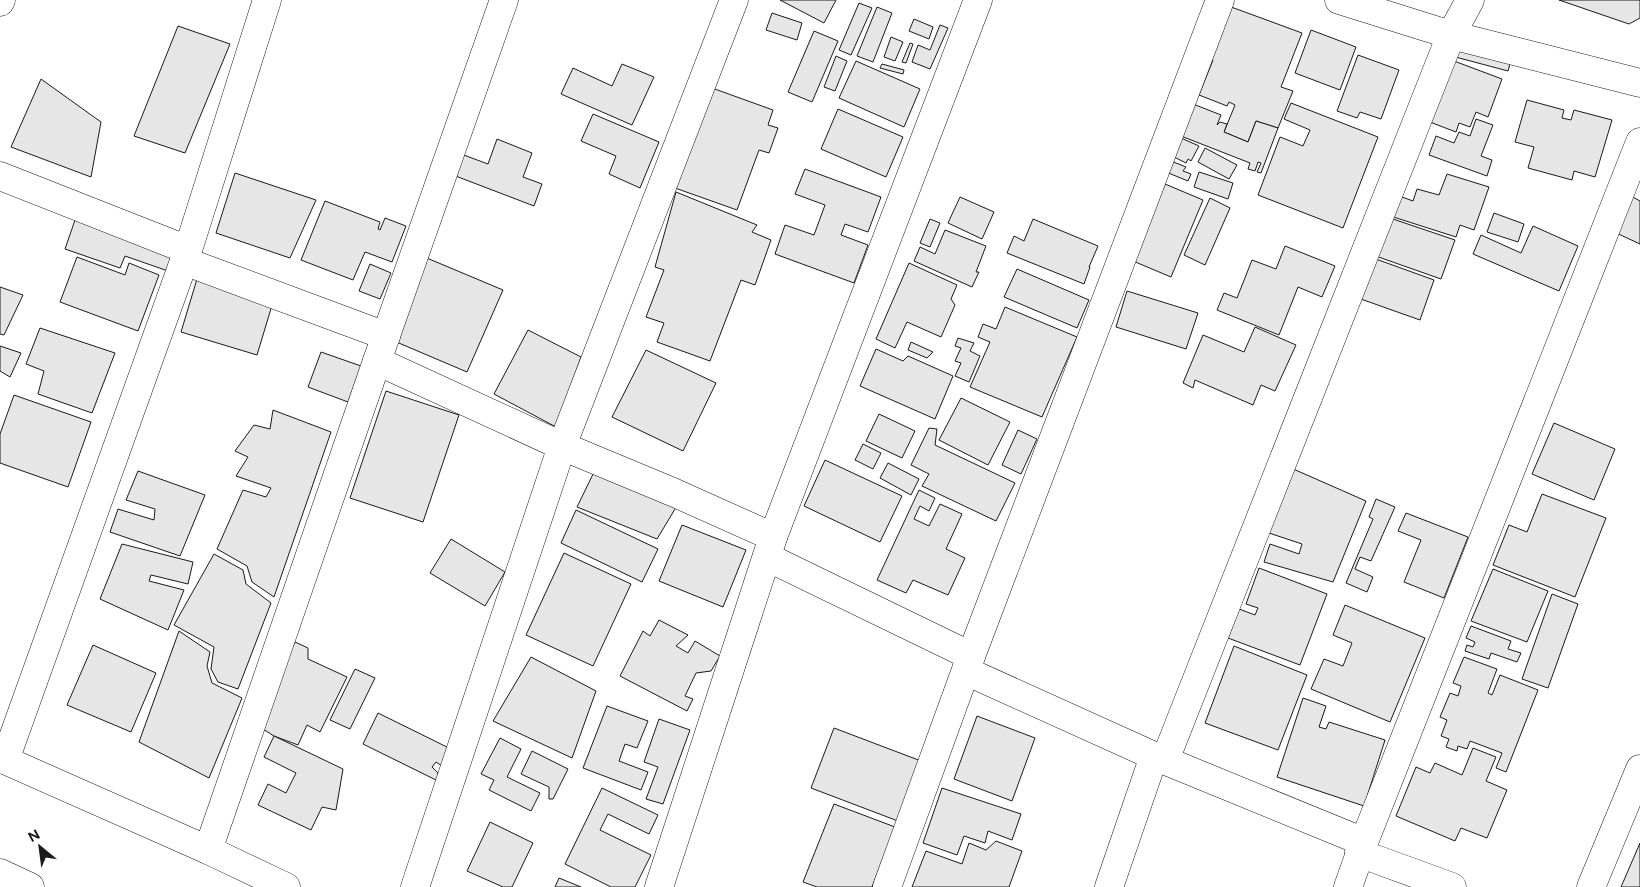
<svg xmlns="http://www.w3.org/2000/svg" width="1640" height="887" font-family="Figtree,sans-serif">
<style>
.building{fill:#e6e6e6;stroke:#1a1a1a}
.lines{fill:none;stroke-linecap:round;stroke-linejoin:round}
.minor-casing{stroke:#1a1a1a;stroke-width:29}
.major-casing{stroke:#1a1a1a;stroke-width:29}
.minor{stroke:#fff;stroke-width:28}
.major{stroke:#fff;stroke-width:28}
</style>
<rect width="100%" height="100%" fill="#fff"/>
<g class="building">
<polygon points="780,0 836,0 824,23"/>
<polygon points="1559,0 1640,0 1640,18 1629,24"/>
<polygon points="859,3 872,8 851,55 839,50"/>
<polygon points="1223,4 1302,33 1281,87 1293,91 1278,128 1256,121 1248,142 1224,132 1235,105 1229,102 1227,106 1199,95 1213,60 1203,56"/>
<polygon points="877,7 892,13 873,62 857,56"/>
<polygon points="772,13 802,23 797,40 766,30"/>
<polygon points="914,19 933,27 929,39 909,31"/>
<polygon points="940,25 948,28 930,69 912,62 918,45 930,50"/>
<polygon points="178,26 230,44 185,153 134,136"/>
<polygon points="1311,30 1356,47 1340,90 1295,73"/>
<polygon points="814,31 838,41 812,102 788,92"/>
<polygon points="891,37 903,42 895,61 884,57"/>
<polygon points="910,43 913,44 906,63 902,62"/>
<polygon points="1450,44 1511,60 1508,71 1448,55"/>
<polygon points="1358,55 1399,70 1381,119 1360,112 1357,118 1337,111"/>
<polygon points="836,56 847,61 835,91 824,87"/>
<polygon points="1446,58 1502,79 1488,117 1476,112 1470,127 1459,123 1456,132 1422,119"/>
<polygon points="856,61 920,89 904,127 839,98"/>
<polygon points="622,64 654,77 632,125 561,94 573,68 612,86"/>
<polygon points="882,64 904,70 903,74 880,68"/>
<polygon points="41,79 101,122 91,177 11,147"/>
<polygon points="712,88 773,110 768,125 778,128 769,153 759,150 737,210 675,188"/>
<polygon points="1527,100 1564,110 1562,118 1571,120 1574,110 1612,120 1595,177 1574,171 1572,180 1528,168 1534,147 1515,142"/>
<polygon points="1291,103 1378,137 1343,228 1258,195 1280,137 1303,146 1310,130 1284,119"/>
<polygon points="1193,104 1221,115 1217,125 1220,122 1227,124 1224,132 1248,142 1256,121 1278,128 1261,173 1257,172 1261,163 1258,162 1255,171 1248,169 1250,163 1181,136"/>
<polygon points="838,109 903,137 886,177 821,149"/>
<polygon points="593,114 659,142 640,188 609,174 616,156 581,141"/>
<polygon points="1476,119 1493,125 1481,156 1492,160 1487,176 1429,155 1436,136 1454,143 1459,132 1470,136"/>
<polygon points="1181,138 1199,146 1191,161 1188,159 1186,163 1172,156"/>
<polygon points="497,139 532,153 523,177 542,184 534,206 453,175 461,154 488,164"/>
<polygon points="1205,148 1237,165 1229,179 1198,162"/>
<polygon points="1171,161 1186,167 1183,171 1191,174 1188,181 1166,172"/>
<polygon points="805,169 881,197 868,232 845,224 841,235 868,245 854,283 775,254 785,225 814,235 825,205 795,194"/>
<polygon points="1199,172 1233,183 1228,199 1194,187"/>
<polygon points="235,173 316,200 290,258 216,233"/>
<polygon points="1447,174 1489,187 1474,230 1460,225 1456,237 1384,214 1391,193 1413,201 1417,189 1439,195"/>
<polygon points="1165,184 1203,200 1171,277 1133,261"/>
<polygon points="676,192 757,225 752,232 771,240 755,285 741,280 710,361 657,342 664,323 646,317 664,270 655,267"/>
<polygon points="1629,195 1640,201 1640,244 1612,231"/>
<polygon points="960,197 994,212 982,239 948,223"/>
<polygon points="1210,198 1230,208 1205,265 1184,255"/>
<polygon points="325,201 380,222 378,229 380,230 385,218 406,226 392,262 365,252 353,280 301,260"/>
<polygon points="1494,213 1524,224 1518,242 1487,232"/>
<polygon points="1384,216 1455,240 1441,279 1370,254"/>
<polygon points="76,217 175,251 168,271 125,256 120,268 65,249"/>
<polygon points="930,219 940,223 930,247 920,243"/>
<polygon points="1033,219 1098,246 1089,267 1090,267 1084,284 1007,253 1014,236 1024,241"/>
<polygon points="1533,226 1578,246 1559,291 1473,254 1481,235 1521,253"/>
<polygon points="945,230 986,246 976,272 979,272 972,287 914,261 920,247 935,254"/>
<polygon points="1285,246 1335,266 1322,297 1298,287 1279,335 1217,310 1224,293 1237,298 1252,260 1276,269"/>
<polygon points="422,256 503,290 467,372 387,338"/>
<polygon points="77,257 125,275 129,263 159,275 138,331 60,302"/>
<polygon points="1373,258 1434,280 1420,320 1358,298"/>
<polygon points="909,263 957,285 951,299 955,305 941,337 907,322 895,348 876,339"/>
<polygon points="370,264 391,273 380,299 359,291"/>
<polygon points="1017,269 1089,300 1077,328 1004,297"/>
<polygon points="197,279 273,302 257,355 181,332"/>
<polygon points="0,287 23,295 4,335 0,334"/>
<polygon points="1127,291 1198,313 1186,349 1116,327"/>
<polygon points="1005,307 1077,337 1042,417 970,387 990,342 978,337 983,324 996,329"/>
<polygon points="1255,327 1296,345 1275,391 1261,385 1253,405 1195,380 1193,388 1183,383 1203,335 1244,352"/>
<polygon points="40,328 115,353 92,413 38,394 44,371 26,364"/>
<polygon points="528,330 581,357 556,427 494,394"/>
<polygon points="958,338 974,343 970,351 980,356 969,382 955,376 961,363 955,361 961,348 955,346"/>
<polygon points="911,342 933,352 927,358 908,350"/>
<polygon points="0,346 21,353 10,377 0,371"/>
<polygon points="876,349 903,361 908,356 953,376 935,419 860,386"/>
<polygon points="646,350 716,383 683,451 612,417"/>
<polygon points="321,352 361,366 348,402 308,387"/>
<polygon points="386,391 459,415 423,522 350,498"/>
<polygon points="14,395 91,422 68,487 0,463 0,434"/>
<polygon points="961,398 1010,422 988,465 939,440"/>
<polygon points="273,410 331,432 274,597 252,582 247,566 217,549 243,490 266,497 271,488 236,476 248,457 235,451 254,425 270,429"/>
<polygon points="879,414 915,431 902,458 866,441"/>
<polygon points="1554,423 1615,449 1594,500 1532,474"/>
<polygon points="929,428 937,429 935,445 1015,483 996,521 922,486 929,474 911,465"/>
<polygon points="1018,430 1037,439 1021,474 1002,465"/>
<polygon points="863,444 881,453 873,469 855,460"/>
<polygon points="825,460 902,496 880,542 804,506"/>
<polygon points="888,463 919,479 911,495 880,478"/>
<polygon points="1291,468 1366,501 1333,582 1264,562 1270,544 1299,554 1302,544 1269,533"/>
<polygon points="595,470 678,504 657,539 577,507"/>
<polygon points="138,471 205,495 180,556 110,532 118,509 154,520 155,509 126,500"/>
<polygon points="919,490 935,498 929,511 920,506 914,519 929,526 940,504 962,514 946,549 965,558 948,595 913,580 906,593 877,580"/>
<polygon points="1542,494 1606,518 1575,597 1493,565 1509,525 1527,532"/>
<polygon points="1376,499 1395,507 1371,561 1360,557 1355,569 1373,577 1367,592 1346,583 1373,519 1369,517"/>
<polygon points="576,510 658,549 642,582 561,543"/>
<polygon points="1406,513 1468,537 1444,598 1404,582 1421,540 1398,531"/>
<polygon points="682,525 746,550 723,607 659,581"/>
<polygon points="451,539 505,572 485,606 430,573"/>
<polygon points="122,544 193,562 188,584 151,575 149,581 184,590 168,630 100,599"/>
<polygon points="564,553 631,584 593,666 526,635"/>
<polygon points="214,554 243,570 246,584 271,603 238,689 218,682 211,669 214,647 174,625"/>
<polygon points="1259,568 1327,594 1300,665 1228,638 1239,609 1255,615 1258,608 1246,604"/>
<polygon points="1493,569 1548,591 1527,642 1471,621"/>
<polygon points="1552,594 1578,604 1548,688 1522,679"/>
<polygon points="1345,605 1425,638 1390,722 1311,689 1324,659 1343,666 1352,643 1333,635"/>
<polygon points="659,620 688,635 676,646 688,653 695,641 720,656 711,671 696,673 685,696 693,699 687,711 620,676 643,631 650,636"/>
<polygon points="1471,626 1511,641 1508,649 1521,653 1517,662 1491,653 1489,659 1465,651 1467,645 1473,647 1475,642 1466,638"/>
<polygon points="179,631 210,652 207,666 212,683 242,698 209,778 139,742"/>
<polygon points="295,642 308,648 308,659 347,677 320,732 307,725 298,745 274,736 255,724"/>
<polygon points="93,645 156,673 131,732 67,705"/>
<polygon points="1234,646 1307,675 1278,750 1205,723"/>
<polygon points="531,657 596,691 572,758 493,721"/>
<polygon points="1464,657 1497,669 1488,693 1492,695 1500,675 1538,690 1506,772 1496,768 1502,753 1470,741 1467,749 1458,746 1457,751 1446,747 1449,739 1441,736 1447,720 1440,717 1450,693 1458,696 1461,686 1453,683"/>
<polygon points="355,669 375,678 350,729 330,720"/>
<polygon points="1303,698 1326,706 1319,727 1326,729 1329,722 1385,740 1364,806 1277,777"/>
<polygon points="607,706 648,721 637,748 625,744 619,761 648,772 641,790 583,768"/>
<polygon points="378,713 451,749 442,766 436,762 432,767 438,773 438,781 363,744"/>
<polygon points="977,716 1035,738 1012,801 954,779"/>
<polygon points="659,719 690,730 663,804 646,799 658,767 644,762"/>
<polygon points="834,728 921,761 898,821 811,788"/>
<polygon points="274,736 343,769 336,810 322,807 311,830 258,805 268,784 286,793 296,773 264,757"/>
<polygon points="500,738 521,749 507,777 540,793 531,811 489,790 494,780 481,774"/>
<polygon points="1473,748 1496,757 1486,781 1507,790 1487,838 1461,828 1455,841 1396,816 1416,767 1430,773 1435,763 1462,775"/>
<polygon points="532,751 568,769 553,799 549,799 549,787 521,774"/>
<polygon points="602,788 658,815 649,834 608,814 600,830 651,855 635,887 611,887 565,864"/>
<polygon points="942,788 1021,814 1012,840 988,831 985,843 964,836 957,855 923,843"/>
<polygon points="834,804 895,827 872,887 817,887 803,882"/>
<polygon points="490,822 533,843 512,887 503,887 467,871"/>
<polygon points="996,841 1022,851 1009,887 912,887 926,851 962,864 969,843 986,850"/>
<polygon points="1640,843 1640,887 1621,887"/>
<polygon points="559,878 581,887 555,887"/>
</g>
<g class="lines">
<g class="minor-casing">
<g id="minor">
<polyline points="0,2 1,0"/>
<polyline points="0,176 188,250"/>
<polyline points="184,261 386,336"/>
<polyline points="377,361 562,446 675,493 773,537"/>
<polyline points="767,557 971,656"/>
<polyline points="966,671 1154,756 1364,842"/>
<polyline points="0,758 208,850 286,887"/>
<polyline points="5,760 188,250 267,0"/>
<polyline points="1165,760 1451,35 1470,0"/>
<polyline points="208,850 377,361 504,0"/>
<polyline points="1359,853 1452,887"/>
<polyline points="0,873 30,887"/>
<polyline points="415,887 562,446 734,0"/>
<polyline points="659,887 773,537 978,0"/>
<polyline points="887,887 971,656 1220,0"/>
<polyline points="1109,887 1154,756"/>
<polyline points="1348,887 1364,842 1640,142"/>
<polyline points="1591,887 1640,769"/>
</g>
</g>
<g class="major-casing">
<polyline id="major" points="1339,0 1451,35 1640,83"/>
</g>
<use href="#minor" class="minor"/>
<use href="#major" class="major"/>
</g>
<g transform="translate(40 847) rotate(331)" stroke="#ffffff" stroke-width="4" paint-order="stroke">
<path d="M0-4L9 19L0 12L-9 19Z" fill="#1a1a1a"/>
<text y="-8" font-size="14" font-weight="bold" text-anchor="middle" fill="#1a1a1a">N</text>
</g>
</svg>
